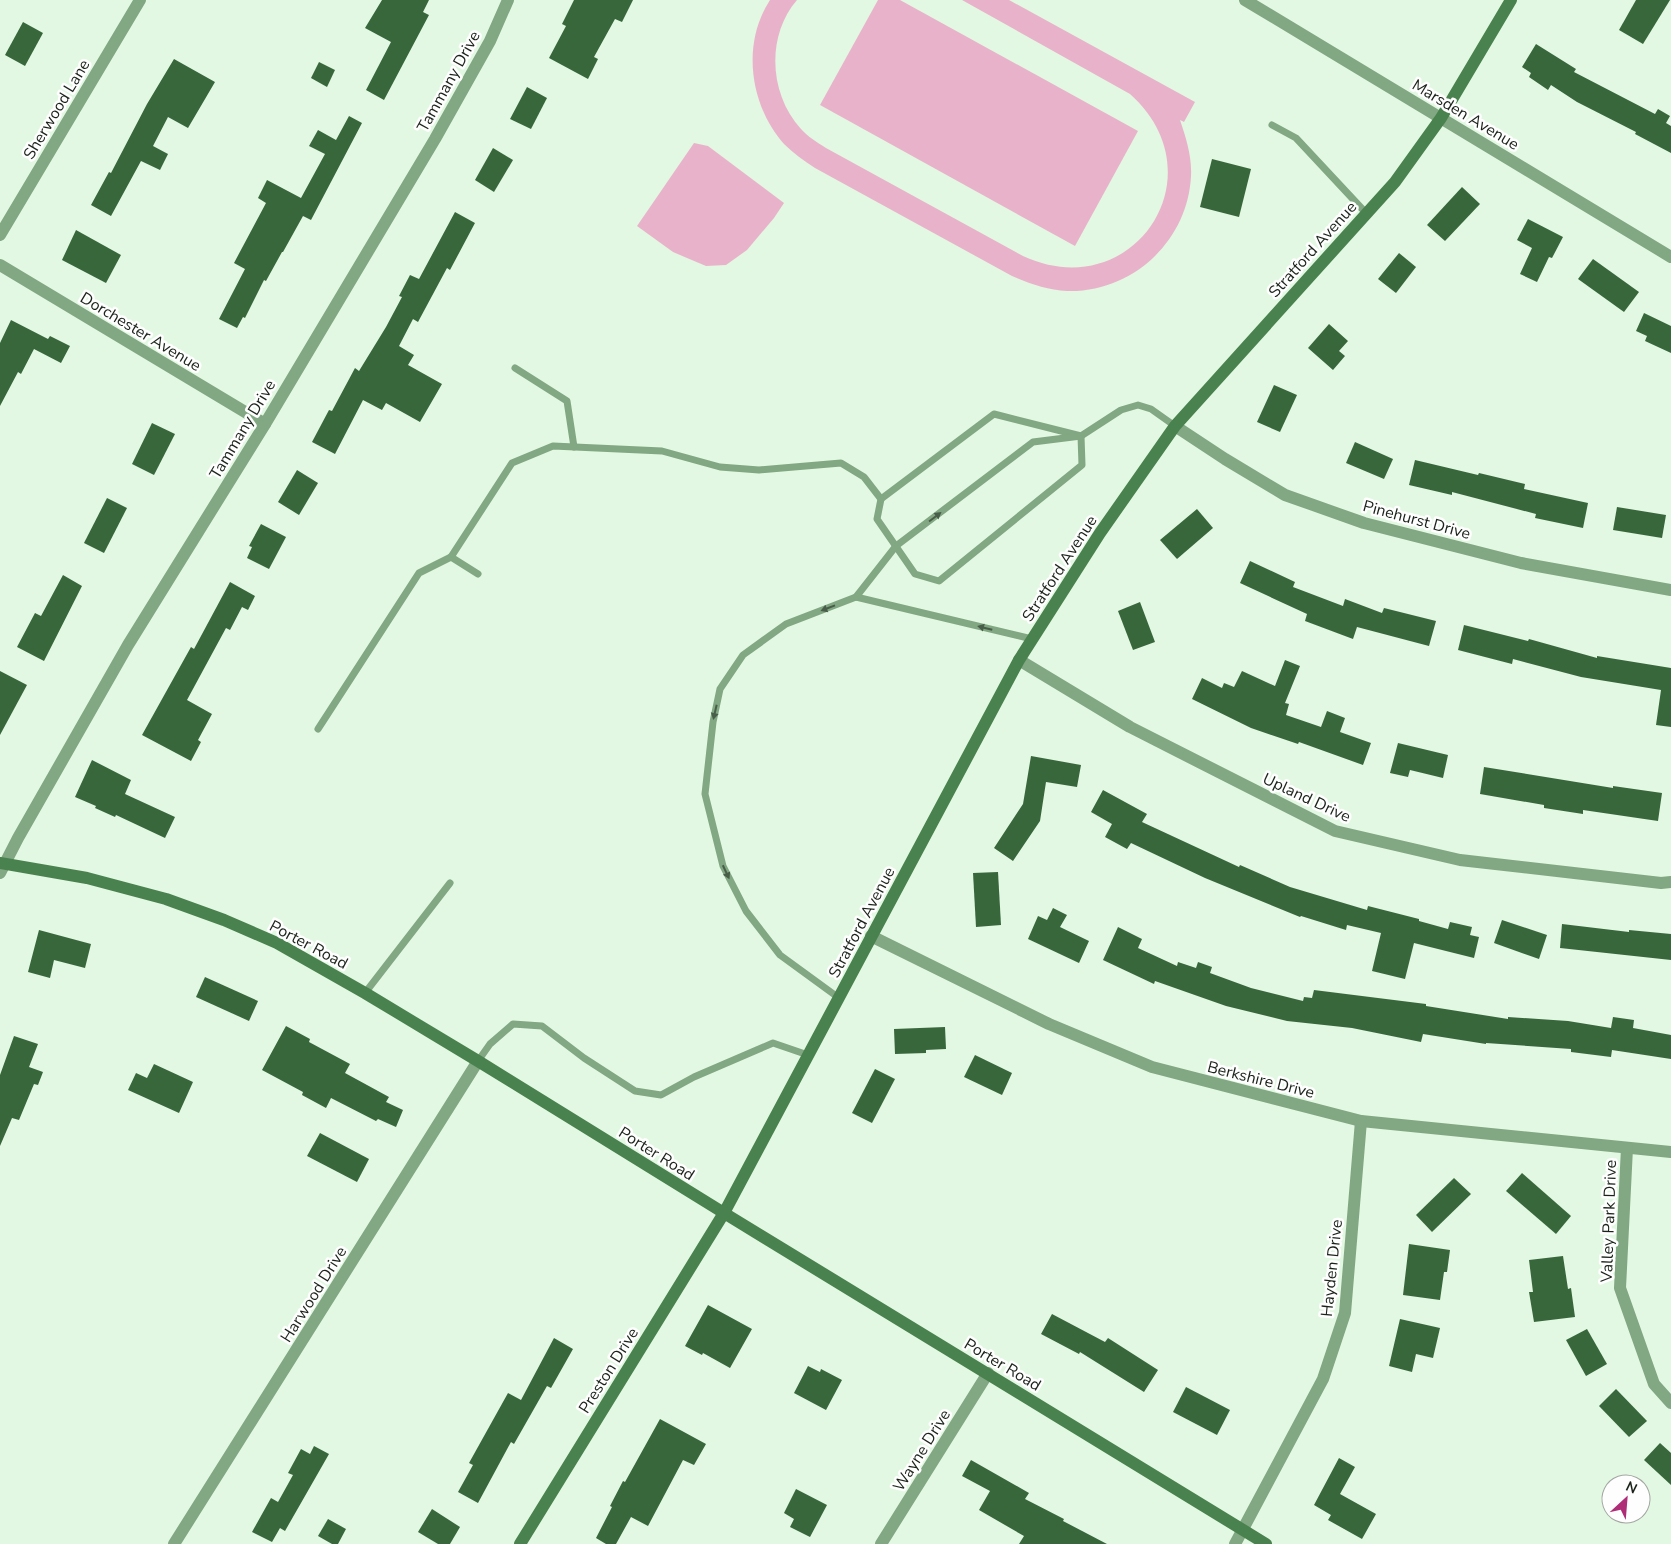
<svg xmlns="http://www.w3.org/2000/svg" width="1671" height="1544" font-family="'Nunito Sans',sans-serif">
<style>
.green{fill:#e8b3ca}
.building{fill:#38673c}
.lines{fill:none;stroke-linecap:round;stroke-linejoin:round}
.lane{stroke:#82a783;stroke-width:7}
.street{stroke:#82a783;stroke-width:12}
.secondary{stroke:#49824e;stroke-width:12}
.oneway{fill:#495e49}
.labels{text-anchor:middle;stroke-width:5;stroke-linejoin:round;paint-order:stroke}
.street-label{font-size:16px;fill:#1a221a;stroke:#fefefe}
</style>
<rect width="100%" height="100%" fill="#e2f8e2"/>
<g class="green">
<path d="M 770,0 L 797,0 C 766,36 769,94 801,129 C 808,137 817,142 826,148 L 1023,256 C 1133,307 1221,175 1130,94 L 962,0 L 1009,0 L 1195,102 L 1184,122 L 1180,120 C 1186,138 1192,156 1191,176 C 1188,241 1132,293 1067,291 C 1048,290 1030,284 1012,276 L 815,168 C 804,161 793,153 784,144 C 750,106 741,44 770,0 Z"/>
<polygon points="878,0 900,0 1138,131 1075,246 820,105"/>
<polygon points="694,143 708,146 784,203 774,218 747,250 726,265 706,266 687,258 673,252 637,226"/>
</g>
<g class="building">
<polygon points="382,0 429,0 423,12 429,15 384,100 366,90 391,42 365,28"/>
<polygon points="574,0 633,0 622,22 615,19 594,57 598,59 588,79 549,58 566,26 562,24"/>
<polygon points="1636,0 1670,0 1643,44 1619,30"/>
<polygon points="23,22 43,33 25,66 5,55"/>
<polygon points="1536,44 1576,69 1574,72 1655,114 1658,109 1670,116 1666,123 1671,126 1671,153 1635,134 1636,132 1577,102 1551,85 1548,90 1529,77 1531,73 1522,67"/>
<polygon points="174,59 215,82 188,128 168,117 153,146 168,154 160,170 141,161 111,216 91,205 109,172 111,173 147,104"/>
<polygon points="319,62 335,70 327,87 311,78"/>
<polygon points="527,87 547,98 531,129 510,119"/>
<polygon points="349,116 362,123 311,220 303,216 283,252 282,252 266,281 264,280 245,318 243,317 237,328 219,319 245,269 234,263 266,203 258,198 267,180 301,198 325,154 309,146 318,130 336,140"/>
<polygon points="493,148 513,160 494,192 475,180"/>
<polygon points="1212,159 1251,169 1239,217 1200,207"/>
<polygon points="1462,187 1480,204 1445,241 1427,225"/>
<polygon points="455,212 475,223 450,270 447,268 418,322 413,319 399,346 414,355 408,365 442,384 420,422 386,403 382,410 363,400 335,454 312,442 329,410 332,411 355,368 359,371 386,327 402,297 399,296 410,275 419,279"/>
<polygon points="1528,219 1563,237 1552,258 1549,257 1537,282 1520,274 1532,248 1517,240"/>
<polygon points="76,230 121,255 106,283 62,260"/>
<polygon points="1399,253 1416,267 1396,293 1378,279"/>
<polygon points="1593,259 1639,292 1624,312 1578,279"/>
<polygon points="1644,313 1671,326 1671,353 1645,341 1647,336 1636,331"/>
<polygon points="11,320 48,339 50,336 70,346 61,363 34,349 21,374 18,372 0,406 0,343"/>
<polygon points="1329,324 1348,341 1339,351 1345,356 1333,370 1308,348"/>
<polygon points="1274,385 1297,395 1280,432 1257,422"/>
<polygon points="152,423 175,434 154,475 132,464"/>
<polygon points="1355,442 1393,459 1384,479 1346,463"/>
<polygon points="1415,460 1478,475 1479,473 1525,484 1524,489 1588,503 1583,528 1535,518 1536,514 1452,492 1452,495 1409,485"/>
<polygon points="297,470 318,483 299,515 278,502"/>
<polygon points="107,498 127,508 104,553 84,543"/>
<polygon points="1617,507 1666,515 1662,538 1613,530"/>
<polygon points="1197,509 1213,528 1177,559 1160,540"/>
<polygon points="261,524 286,537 269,569 247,558 252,547 249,546"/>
<polygon points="1250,561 1295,582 1293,587 1343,606 1345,599 1382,613 1384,608 1436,621 1429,646 1357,627 1353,639 1305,621 1307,614 1240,583"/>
<polygon points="63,575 82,586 44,661 17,647 35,613 41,616"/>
<polygon points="230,582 255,596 248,610 242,607 230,630 226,628 187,700 212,714 198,740 201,742 191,761 142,735 191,647 194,649"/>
<polygon points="1140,602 1155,642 1133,650 1118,611"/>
<polygon points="1464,625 1528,641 1529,639 1597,658 1597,656 1671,668 1671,727 1656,725 1661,690 1581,677 1513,659 1512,664 1458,650"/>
<polygon points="1285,660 1300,666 1285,703 1289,704 1286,715 1321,727 1327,711 1345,718 1340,732 1371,743 1363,765 1299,742 1298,744 1251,728 1192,699 1202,678 1222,688 1224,683 1234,687 1242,671 1275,686"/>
<polygon points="0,671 27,685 0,735"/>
<polygon points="1398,743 1448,755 1443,778 1410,770 1408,777 1390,773"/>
<polygon points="1031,756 1081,765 1077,787 1046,782 1040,821 1013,861 994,848 1023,804"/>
<polygon points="92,760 131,780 125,794 175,817 165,838 116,815 115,817 95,808 96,806 75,797"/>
<polygon points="1484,767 1613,788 1613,786 1662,793 1658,821 1583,810 1583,814 1544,808 1544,805 1480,794"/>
<polygon points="1103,790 1147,814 1142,822 1239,867 1240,865 1290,887 1367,910 1368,906 1419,919 1419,921 1448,929 1450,922 1472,927 1470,935 1479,937 1474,958 1414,943 1405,979 1372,971 1381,933 1347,925 1346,930 1301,916 1300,917 1205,878 1131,843 1127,849 1105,837 1112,824 1091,812"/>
<polygon points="998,872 1001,925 976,927 973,873"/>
<polygon points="1053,908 1067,915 1060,927 1089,941 1079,963 1028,939 1038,916 1047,920"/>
<polygon points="1502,920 1547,935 1539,959 1494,943"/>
<polygon points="1562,924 1629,932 1629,930 1671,934 1671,960 1560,948"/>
<polygon points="1118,927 1142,939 1138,948 1177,966 1178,962 1196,968 1198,962 1212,967 1210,973 1251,988 1303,1001 1304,997 1312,998 1314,990 1426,1004 1426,1006 1508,1019 1508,1017 1568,1021 1611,1028 1613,1017 1634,1020 1633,1028 1671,1035 1671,1059 1612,1050 1611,1057 1571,1052 1571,1049 1486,1043 1486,1044 1423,1034 1421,1042 1352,1028 1287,1021 1226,1006 1155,981 1154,984 1103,960"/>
<polygon points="39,930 91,944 85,968 54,960 50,978 28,972"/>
<polygon points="205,977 258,1001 249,1021 196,997"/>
<polygon points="286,1026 310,1039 309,1042 350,1064 345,1073 389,1097 386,1102 403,1110 396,1127 378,1119 376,1121 331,1098 326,1108 302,1095 303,1092 262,1070"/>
<polygon points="945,1027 946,1049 926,1050 926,1053 895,1054 894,1029"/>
<polygon points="14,1036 38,1044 29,1067 43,1072 38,1085 34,1084 19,1120 12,1118 0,1146 0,1075"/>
<polygon points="975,1055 1012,1073 1002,1095 964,1077"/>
<polygon points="154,1064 193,1082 179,1113 128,1090 136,1073 147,1078"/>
<polygon points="875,1069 895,1079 872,1123 852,1113"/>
<polygon points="320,1133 369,1159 357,1182 307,1156"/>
<polygon points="1522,1173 1571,1216 1556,1234 1506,1191"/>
<polygon points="1454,1178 1471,1194 1432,1232 1416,1215"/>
<polygon points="1409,1244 1450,1250 1447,1272 1444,1272 1440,1300 1403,1295"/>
<polygon points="1563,1256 1568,1289 1571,1288 1575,1317 1534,1322 1529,1292 1533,1292 1529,1260"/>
<polygon points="708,1305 752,1329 730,1368 703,1353 702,1355 685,1346"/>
<polygon points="1052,1314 1105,1342 1108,1338 1158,1370 1144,1392 1080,1352 1079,1354 1041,1334"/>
<polygon points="1400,1319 1440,1328 1433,1358 1416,1354 1412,1372 1389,1366"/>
<polygon points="1587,1329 1607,1364 1586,1376 1566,1340"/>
<polygon points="554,1338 573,1349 551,1388 547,1386 514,1444 511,1442 478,1503 458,1492 473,1465 469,1463 508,1393 521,1400"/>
<polygon points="808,1366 820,1372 821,1369 842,1380 826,1410 794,1393"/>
<polygon points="1186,1387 1230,1410 1217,1435 1173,1412"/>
<polygon points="1616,1389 1647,1421 1629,1437 1599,1406"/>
<polygon points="660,1419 706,1444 694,1465 683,1460 648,1526 631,1517 616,1544 606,1544 596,1538 612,1507 610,1506 623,1481 625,1482"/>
<polygon points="1660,1443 1671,1453 1671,1485 1644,1460"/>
<polygon points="314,1446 329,1454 285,1531 280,1528 272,1542 252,1532 271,1498 278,1502 293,1475 288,1473 301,1449 310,1454"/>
<polygon points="1339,1458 1355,1467 1340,1494 1376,1514 1362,1539 1328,1520 1331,1515 1314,1505"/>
<polygon points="971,1460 1029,1493 1025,1499 1064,1519 1063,1521 1107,1544 1019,1544 1024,1536 979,1510 990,1491 962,1476"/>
<polygon points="796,1489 827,1505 810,1537 790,1527 794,1519 784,1513"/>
<polygon points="432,1509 460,1527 450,1544 438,1544 418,1532"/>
<polygon points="328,1519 346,1529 338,1544 332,1544 318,1536"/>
</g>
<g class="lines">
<g class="lane">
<polyline points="1272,125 1296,138 1366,213"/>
<polyline points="515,368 567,401 574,447"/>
<polygon points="994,414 1081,436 1082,465 939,581 915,574 877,519 881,499"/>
<polyline points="451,557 512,463 553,446 662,451 720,467 759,470 841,463 864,477 881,499"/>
<polyline points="856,597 896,546 1033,442 1081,436 1121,410 1138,405 1151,409 1175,426"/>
<polyline points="318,729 419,573 451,557 478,574"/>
<polyline points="365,993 450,883"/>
<polyline points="839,998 780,955 746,911 723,866 705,794 713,722 720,689 743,655 786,624 856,597 1032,639"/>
<polyline points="478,1061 490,1044 513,1024 542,1026 584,1058 635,1091 661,1095 694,1077 773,1043 808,1055"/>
</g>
<g class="street">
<polyline points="1245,0 1671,257"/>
<polyline points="0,235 140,0"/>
<polyline points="0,265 265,424"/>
<polyline points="1175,426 1225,459 1285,495 1364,523 1521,563 1671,590"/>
<polyline points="1019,660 1130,727 1335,831 1460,860 1661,883 1671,882"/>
<polyline points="0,873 18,838 128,645 265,424 435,139 490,41 508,0"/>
<polyline points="871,936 1049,1024 1152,1067 1361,1121 1671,1152"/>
<polyline points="1627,1148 1620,1288 1654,1384 1671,1403"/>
<polyline points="174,1544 478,1061"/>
<polyline points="881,1544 988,1373"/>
<polyline points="1235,1544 1323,1379 1345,1313 1361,1121"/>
</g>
<g class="secondary">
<polyline points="0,863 87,878 166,899 224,920 277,943 365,993 478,1061 724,1213 1266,1544"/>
<polyline points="520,1544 724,1213 1019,660 1100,533 1175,426 1395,182 1441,118 1511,0"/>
</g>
</g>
<defs><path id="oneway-solid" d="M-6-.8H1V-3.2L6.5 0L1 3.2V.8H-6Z" transform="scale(1.25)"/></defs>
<g class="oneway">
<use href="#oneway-solid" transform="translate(935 517) rotate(-37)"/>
<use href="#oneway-solid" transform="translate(828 608) rotate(159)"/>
<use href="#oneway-solid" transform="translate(985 628) rotate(-166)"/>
<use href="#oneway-solid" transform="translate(715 712) rotate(103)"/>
<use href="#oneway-solid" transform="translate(726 872) rotate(65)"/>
</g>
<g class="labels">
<g class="street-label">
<text transform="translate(448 81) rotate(-61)" y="6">Tammany Drive</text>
<text transform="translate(56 109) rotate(-59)" y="6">Sherwood Lane</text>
<text transform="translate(1466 114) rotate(31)" y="6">Marsden Avenue</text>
<text transform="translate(1312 249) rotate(-48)" y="6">Stratford Avenue</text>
<text transform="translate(141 331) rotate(31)" y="6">Dorchester Avenue</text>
<text transform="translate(242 429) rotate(-59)" y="6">Tammany Drive</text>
<text transform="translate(1417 519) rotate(15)" y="6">Pinehurst Drive</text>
<text transform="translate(1059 568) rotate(-57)" y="6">Stratford Avenue</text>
<text transform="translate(1307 797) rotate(25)" y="6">Upland Drive</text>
<text transform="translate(861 922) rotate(-62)" y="6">Stratford Avenue</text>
<text transform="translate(309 944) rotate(28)" y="6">Porter Road</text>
<text transform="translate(1261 1079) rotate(14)" y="6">Berkshire Drive</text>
<text transform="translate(657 1153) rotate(32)" y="6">Porter Road</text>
<text transform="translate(1608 1221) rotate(-88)" y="6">Valley Park Drive</text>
<text transform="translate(1331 1268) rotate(-84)" y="6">Hayden Drive</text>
<text transform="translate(313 1294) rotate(-58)" y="6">Harwood Drive</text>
<text transform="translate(1003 1364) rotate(31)" y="6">Porter Road</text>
<text transform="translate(608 1370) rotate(-58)" y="6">Preston Drive</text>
<text transform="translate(921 1450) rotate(-58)" y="6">Wayne Drive</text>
</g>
</g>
<g transform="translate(1626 1499) rotate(26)"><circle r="24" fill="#fefefe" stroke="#a3a6a3"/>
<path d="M0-4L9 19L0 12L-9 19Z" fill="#af2d77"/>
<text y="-8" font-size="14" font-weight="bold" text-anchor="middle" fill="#1a221a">N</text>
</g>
</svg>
